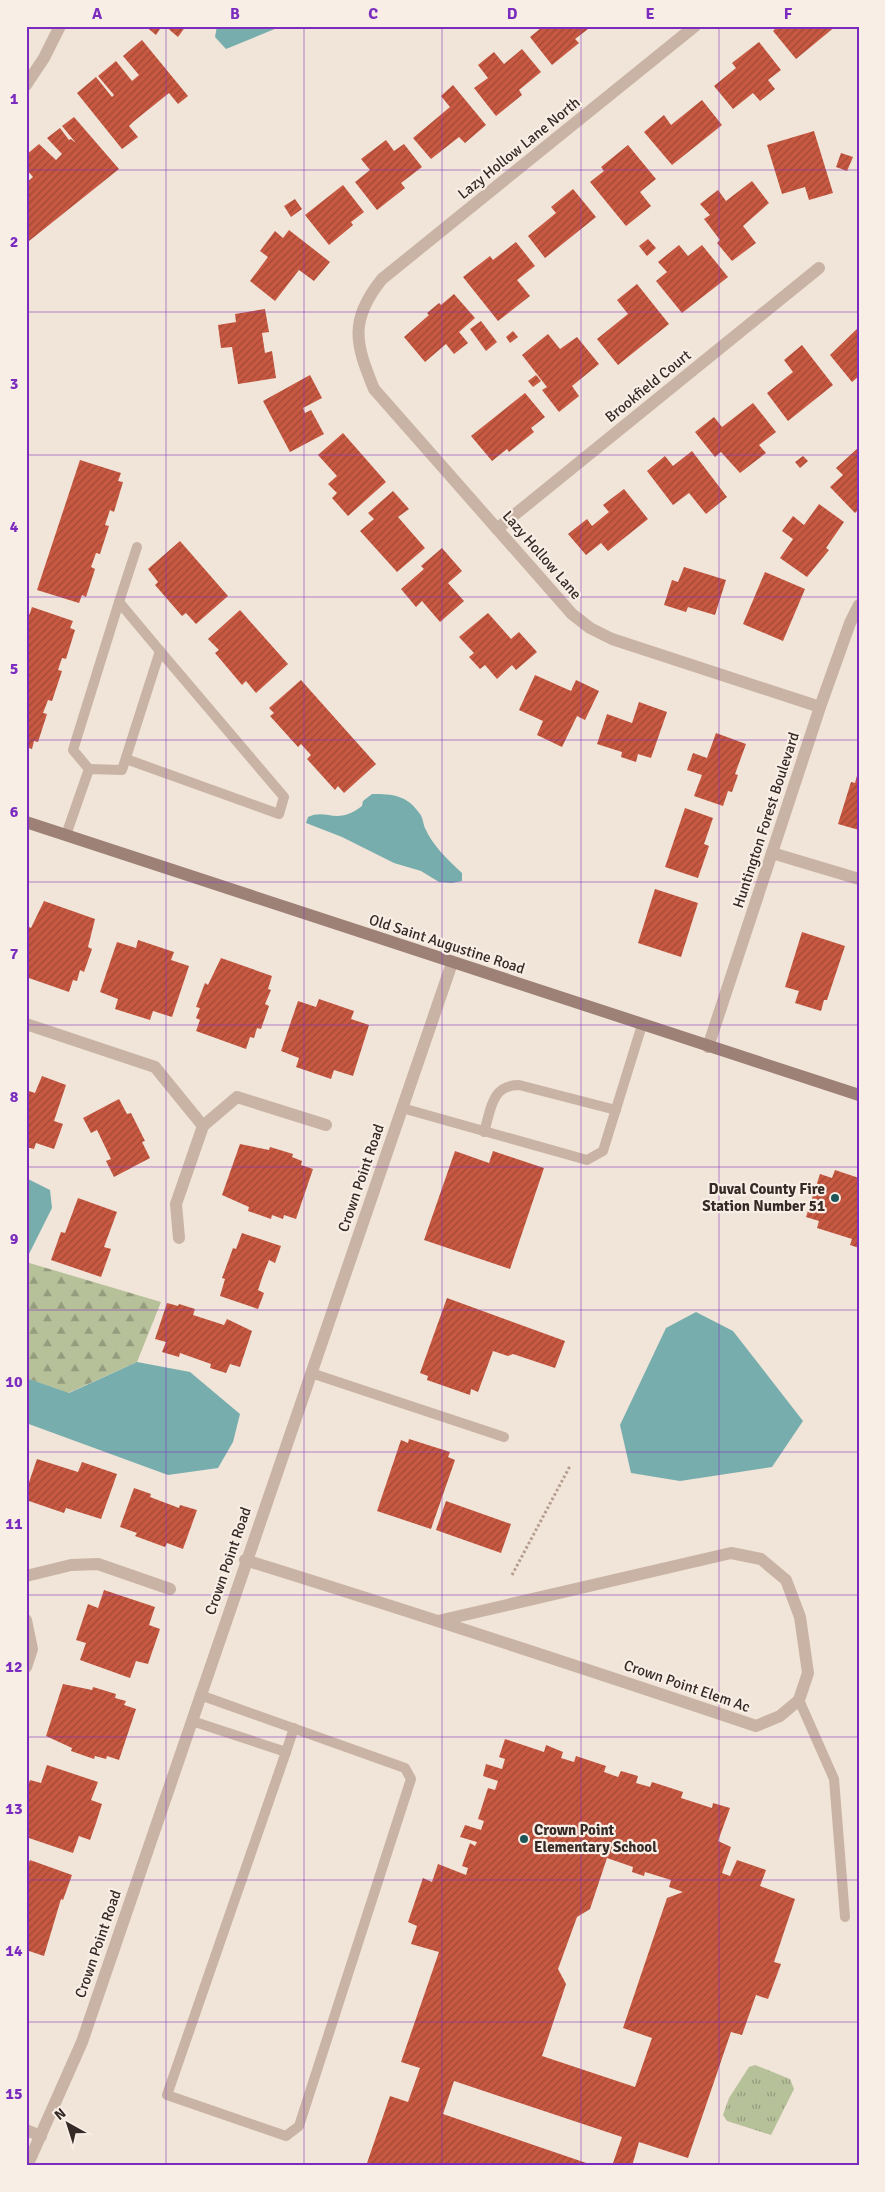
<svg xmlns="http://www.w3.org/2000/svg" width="885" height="2192" font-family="Signika,sans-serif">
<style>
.grass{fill:url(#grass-tufts)}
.forest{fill:url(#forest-firs)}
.water{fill:#77aead}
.building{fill:url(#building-hatch);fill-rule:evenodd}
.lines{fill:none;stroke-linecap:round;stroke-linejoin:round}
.path{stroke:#b59d8f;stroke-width:3;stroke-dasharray:2.5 2.5;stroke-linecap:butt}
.service{stroke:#c9b3a5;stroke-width:10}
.minor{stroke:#c9b3a5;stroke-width:12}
.tertiary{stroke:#c9b3a5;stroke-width:12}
.secondary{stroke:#9d8176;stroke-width:12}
.grid{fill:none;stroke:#7b2cbf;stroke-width:1;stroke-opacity:0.55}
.poi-dot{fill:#1c5656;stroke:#f9eee5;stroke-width:2}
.labels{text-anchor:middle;stroke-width:4.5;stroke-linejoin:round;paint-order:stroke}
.street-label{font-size:15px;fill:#352a26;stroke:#f9eee5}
.poi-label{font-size:15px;font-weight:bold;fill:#352a26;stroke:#f9eee5;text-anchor:end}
.neatline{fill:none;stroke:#7b2cbf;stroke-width:2}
.grid-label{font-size:16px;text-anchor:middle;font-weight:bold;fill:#7b2cbf}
</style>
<defs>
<pattern id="grass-tufts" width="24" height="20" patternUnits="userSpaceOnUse" patternTransform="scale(1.25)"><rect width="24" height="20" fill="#b6c099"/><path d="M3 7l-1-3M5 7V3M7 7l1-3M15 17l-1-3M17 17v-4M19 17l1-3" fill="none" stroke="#959c7d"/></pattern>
<pattern id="forest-firs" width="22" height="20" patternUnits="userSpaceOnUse" patternTransform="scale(1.25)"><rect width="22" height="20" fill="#b6c099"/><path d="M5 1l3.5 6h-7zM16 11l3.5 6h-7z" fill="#959c7d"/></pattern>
<pattern id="building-hatch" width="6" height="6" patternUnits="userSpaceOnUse" patternTransform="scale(1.25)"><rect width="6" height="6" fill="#c75841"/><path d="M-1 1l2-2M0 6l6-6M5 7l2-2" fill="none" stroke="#a24936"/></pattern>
</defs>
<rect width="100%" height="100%" fill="#f1e4d8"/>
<polygon class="grass" points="755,2065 790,2079 794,2089 771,2135 727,2121 723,2115 729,2098 749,2067"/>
<polygon class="forest" points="26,1262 161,1302 137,1362 68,1393 26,1378"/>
<g class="water">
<polygon points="217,26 282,26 226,49 215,37"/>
<path d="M 372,794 C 393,794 407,795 420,814 C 423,818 423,823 425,828 C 432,845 449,861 462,873 L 462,881 L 452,883 L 439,882 L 421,871 L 394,863 L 342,837 L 306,823 L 308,817 C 327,808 336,826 362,806 L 363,801 Z"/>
<polygon points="26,1178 50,1190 52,1208 26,1260"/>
<polygon points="696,1312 733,1331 803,1421 772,1467 680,1481 631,1473 620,1425 666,1328"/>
<polygon points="137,1362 190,1372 240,1414 233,1442 218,1468 168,1475 26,1423 26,1378 69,1393"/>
</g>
<g class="building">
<polygon points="145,26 162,26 156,35"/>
<polygon points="165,26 186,26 178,37"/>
<polygon points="540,26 592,26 575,39 579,43 552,65 530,37 541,28"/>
<polygon points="778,26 836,26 796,59 773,31"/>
<polygon points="142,40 188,96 178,104 169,93 133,122 129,126 138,137 122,149 77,93 96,77 112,97 114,95 98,76 116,61 132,81 139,75 123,56"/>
<polygon points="759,42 781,70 768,80 775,89 760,101 753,93 733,109 714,86 736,68 732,63"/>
<polygon points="522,49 541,72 519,90 522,95 496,116 474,88 488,78 478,65 494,52 504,64"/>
<polygon points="453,85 486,125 465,143 459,137 431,159 413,138 450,107 441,96"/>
<polygon points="702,100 722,125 672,165 644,132 664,115 671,125"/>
<polygon points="74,117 119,169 29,241 26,237 26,183 33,177 26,169 26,155 39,144 56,160 62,154 47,138 60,128 69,140 71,139 76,143 62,126"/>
<polygon points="814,131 833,193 809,200 805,187 782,194 767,145"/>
<polygon points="386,140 394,151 404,144 422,167 401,183 405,188 377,210 355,182 370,170 361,159"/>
<polygon points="628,145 656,179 640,192 651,206 626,226 590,182 604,171 601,167"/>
<polygon points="841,153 853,157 847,171 836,167"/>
<polygon points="752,181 769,203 743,226 756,243 732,261 717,243 720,240 704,219 710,215 700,204 718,190 726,201"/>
<polygon points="343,185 364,212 351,222 353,225 329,245 305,215"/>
<polygon points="573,189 596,217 545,258 528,236 556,213 551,207"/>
<polygon points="295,199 302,209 291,217 284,206"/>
<polygon points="289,230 330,262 314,281 299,270 275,301 250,281 268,257 260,251 275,231 283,238"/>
<polygon points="648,239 656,248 647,256 639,246"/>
<polygon points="516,242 535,266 517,280 530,296 498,321 463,277 490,256 493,260"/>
<polygon points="679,245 688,256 702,245 728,277 682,313 656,281 667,272 658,262"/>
<polygon points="637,284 669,324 618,365 597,339 628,314 617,300"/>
<polygon points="454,294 475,318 459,332 468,343 454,354 446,344 425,362 404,337 429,315 427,313 439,303 441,305"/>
<polygon points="265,309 269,332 262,333 265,353 272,351 276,378 238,384 232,347 221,348 218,325 236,322 235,314"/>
<polygon points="481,321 497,342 486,351 470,329"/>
<polygon points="859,327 859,376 852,382 830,355"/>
<polygon points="513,331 518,337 510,343 506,337"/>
<polygon points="548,334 560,349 577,337 599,364 572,386 579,396 559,412 542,390 547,387 522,355"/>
<polygon points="802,345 833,385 788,421 767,393 793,372 784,360"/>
<polygon points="310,375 322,398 303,408 305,413 311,410 324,434 290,452 263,401"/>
<polygon points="536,375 541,381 533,387 528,381"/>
<polygon points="525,393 545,417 531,428 534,432 509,452 507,449 492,461 471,436"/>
<polygon points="753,403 776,432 759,445 766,453 740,473 721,452 715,457 695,432 714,417 722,427"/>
<polygon points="343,433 386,482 348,516 332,498 337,493 328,484 337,476 318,455"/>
<polygon points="859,447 859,509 855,513 830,487 843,475 836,468"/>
<polygon points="692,451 727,497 706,514 689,493 673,505 647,471 665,456 673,466"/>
<polygon points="803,456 808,461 800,468 795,462"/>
<polygon points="80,460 121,473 118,481 123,482 114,512 110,510 105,525 109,526 100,554 96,553 91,567 95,569 86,597 82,595 79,603 37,590"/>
<polygon points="624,489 648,519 608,551 601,543 586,555 568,534 587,519 592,526 609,512 603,505"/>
<polygon points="393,491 409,509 398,517 425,548 397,572 360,531 374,519 368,513"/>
<polygon points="819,504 844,522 826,548 829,550 807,577 780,558 793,539 782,531 793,516 804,525"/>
<polygon points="180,541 228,596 196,624 186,613 182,616 155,585 158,582 148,569"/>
<polygon points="442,548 462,571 448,583 464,601 440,622 422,601 416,607 401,589 424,569 421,566"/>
<polygon points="684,567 726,580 715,615 688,607 686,612 664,605 672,580 678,582"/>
<polygon points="765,572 805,589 783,641 743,624"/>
<polygon points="32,607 73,621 70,628 75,630 66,659 62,658 58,670 62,671 52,701 48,700 43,713 47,714 38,742 34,741 32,749 26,747 26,624"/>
<polygon points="240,610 288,664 256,693 246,681 242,685 215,653 219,650 208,639"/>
<polygon points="488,613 511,639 519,632 537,652 516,670 512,665 497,679 485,665 480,669 469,657 474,653 459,637"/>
<polygon points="535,675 571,691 576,680 599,691 585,720 577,716 562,747 537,735 543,721 519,710"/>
<polygon points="301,680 376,764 344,793 338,786 335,790 307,759 311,755 301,744 298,747 270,716 274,713 269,708"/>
<polygon points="639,702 667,712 651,758 638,754 636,762 621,757 622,752 597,744 607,714 632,723"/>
<polygon points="716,733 746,744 735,774 738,775 732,792 728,791 723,806 694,796 702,775 687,770 693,753 707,758"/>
<polygon points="858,772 859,772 859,830 838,824 851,782 855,783"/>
<polygon points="685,808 713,818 704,844 709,846 698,878 665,867"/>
<polygon points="655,889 698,903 681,957 638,943"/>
<polygon points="44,901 95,919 88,947 92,949 84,972 80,970 77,981 73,980 69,992 26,977 26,930 27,926 31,928"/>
<polygon points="802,932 845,946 827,1000 824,1000 821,1011 795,1003 799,991 785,987"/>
<polygon points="138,940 174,952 171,960 189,966 172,1017 153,1011 150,1020 115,1009 118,999 100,992 117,942 136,948"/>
<polygon points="221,958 272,976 268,989 271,990 265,1004 269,1006 261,1029 257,1028 254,1038 250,1037 246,1049 196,1031 200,1020 196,1018 200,1008 196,1007 205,983 208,985"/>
<polygon points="319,999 354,1011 351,1019 369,1025 353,1076 334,1070 331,1079 296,1067 299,1058 281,1051 298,1001 316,1007"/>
<polygon points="42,1076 66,1085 54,1121 63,1124 54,1149 36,1143 34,1149 26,1147 26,1090 35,1093"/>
<polygon points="119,1099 127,1114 131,1113 145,1141 142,1142 150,1158 114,1177 106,1161 111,1159 97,1130 91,1133 83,1118"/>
<polygon points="240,1144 269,1150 270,1147 293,1154 292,1157 302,1161 301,1165 313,1169 296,1219 284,1215 283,1219 272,1215 271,1219 248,1211 249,1207 222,1195"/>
<polygon points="455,1151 489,1163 493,1151 544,1168 510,1269 424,1240"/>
<polygon points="835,1170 859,1178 859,1248 850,1245 852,1239 817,1228 819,1221 806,1217 820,1174 832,1178"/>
<polygon points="78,1198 117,1212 104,1247 111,1249 101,1277 51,1260 61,1232 65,1233"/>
<polygon points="242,1233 281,1246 275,1263 269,1260 263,1275 258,1290 264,1293 258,1309 220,1296 225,1279 222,1278 233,1248 236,1249"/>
<polygon points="447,1298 565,1341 555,1368 513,1354 508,1356 493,1351 478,1392 471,1389 470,1395 427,1380 428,1376 420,1373"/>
<polygon points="167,1303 178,1306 179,1304 195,1309 193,1315 224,1325 227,1319 252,1331 240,1367 230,1364 226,1373 210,1368 211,1364 180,1353 179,1357 162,1352 166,1342 155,1339"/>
<polygon points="409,1439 450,1452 448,1457 455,1460 431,1529 377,1511 401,1440 408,1443"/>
<polygon points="37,1459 78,1472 82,1462 117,1474 101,1519 66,1508 64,1513 26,1500 26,1491"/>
<polygon points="134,1488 151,1494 150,1497 179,1508 180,1505 197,1510 183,1549 167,1543 165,1547 135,1536 137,1533 120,1527"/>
<polygon points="446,1501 511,1524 501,1553 436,1530"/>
<polygon points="104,1590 155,1607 149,1625 160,1629 148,1664 136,1661 130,1678 80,1660 86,1643 76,1640 88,1604 98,1608"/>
<polygon points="63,1684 92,1690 93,1687 116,1694 115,1698 126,1701 124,1705 136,1709 119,1760 107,1756 106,1759 95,1756 94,1759 71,1751 72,1748 46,1736"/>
<path d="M 505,1739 L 544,1752 L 546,1745 L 563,1752 L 561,1758 L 574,1762 L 576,1756 L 606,1766 L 604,1772 L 618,1777 L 621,1771 L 638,1776 L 636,1783 L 650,1787 L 652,1782 L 683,1792 L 681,1798 L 712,1808 L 713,1803 L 730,1808 L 718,1841 L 731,1847 L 722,1873 L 730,1876 L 737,1860 L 766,1870 L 760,1886 L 795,1899 L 774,1962 L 781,1964 L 768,1999 L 756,1995 L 742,2035 L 731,2032 L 688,2158 L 639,2142 L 632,2166 L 612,2166 L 622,2137 L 454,2081 L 443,2114 L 595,2166 L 366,2166 L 390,2096 L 408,2102 L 420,2068 L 401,2062 L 439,1952 L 411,1944 L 417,1926 L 408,1922 L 423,1878 L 432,1882 L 438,1864 L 466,1875 L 468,1868 L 462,1866 L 470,1843 L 475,1846 L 477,1842 L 460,1837 L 465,1825 L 481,1830 L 484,1821 L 478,1819 L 488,1788 L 495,1790 L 498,1781 L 483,1776 L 486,1764 L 502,1769 L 505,1759 L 499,1757 ZM 607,1858 L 633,1867 L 632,1872 L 644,1876 L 645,1872 L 671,1880 L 669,1887 L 683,1892 L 667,1898 L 623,2028 L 652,2038 L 635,2087 L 542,2056 L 566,1984 L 558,1969 L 577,1917 L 590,1909 Z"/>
<polygon points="47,1765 98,1782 91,1800 102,1804 96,1823 90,1840 79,1836 73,1853 26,1837 28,1818 26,1818 26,1791 30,1780 41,1783"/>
<polygon points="30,1860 72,1875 63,1900 61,1899 44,1956 26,1950 26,1870"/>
</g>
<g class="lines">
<polyline class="path" points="512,1575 570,1466"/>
<g class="service">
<polyline points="119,602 137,547"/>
<polyline points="89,769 73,750 119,602 160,651"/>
<polyline points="66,835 89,769 122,770 160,651 284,797 279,814 126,759"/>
<polyline points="402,1108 587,1160 603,1151 642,1025"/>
<path d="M 484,1132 C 491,1110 491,1085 519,1085 L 616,1110"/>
<polyline points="311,1373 504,1437"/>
<polyline points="799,1700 834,1779 845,1917"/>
<polyline points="192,1721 286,1752 167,2095 286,2136 299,2126 411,1779 405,1768 200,1695"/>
<polyline points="286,1752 294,1728"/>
</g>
<g class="minor">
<path d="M 695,26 L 382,279 C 349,320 355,343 374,389 L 572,614 L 590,628 L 612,639 L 820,707"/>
<polyline points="26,85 44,58 60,26"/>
<polyline points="497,529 819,268"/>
<polyline points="772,853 859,879"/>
<polyline points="26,1024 155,1067 203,1126"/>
<polyline points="708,1047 820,707 850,623 859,605"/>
<polyline points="203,1126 237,1097 326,1125"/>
<polyline points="179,1238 176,1204 203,1126"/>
<path d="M 245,1560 C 416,1613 586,1669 756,1726 L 780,1716 L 799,1700 L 808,1673 L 800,1617 L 786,1580 L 761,1559 L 731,1553 L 438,1621"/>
<polyline points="26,1576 71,1565 98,1564 170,1589"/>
<polyline points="26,1620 32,1649 26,1667"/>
<polyline points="26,2130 41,2136"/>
</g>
<polyline class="tertiary" points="27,2166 82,2042 452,963"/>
<polyline class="secondary" points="26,822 859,1095"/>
</g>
<path class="grid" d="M 166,26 L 166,2166M 304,26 L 304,2166M 442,26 L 442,2166M 581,26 L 581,2166M 719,26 L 719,2166M 26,170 L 859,170M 26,312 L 859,312M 26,455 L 859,455M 26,597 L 859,597M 26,740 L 859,740M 26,882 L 859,882M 26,1025 L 859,1025M 26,1167 L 859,1167M 26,1310 L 859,1310M 26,1452 L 859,1452M 26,1595 L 859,1595M 26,1737 L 859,1737M 26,1880 L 859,1880M 26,2022 L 859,2022"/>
<g class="poi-dot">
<circle cx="835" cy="1198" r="5"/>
<circle cx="524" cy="1839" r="5"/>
</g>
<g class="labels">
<g class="street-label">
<text transform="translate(519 148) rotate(-39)" y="5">Lazy Hollow Lane North</text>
<text transform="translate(648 386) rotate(-39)" y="5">Brookfield Court</text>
<text transform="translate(542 555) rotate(49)" y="5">Lazy Hollow Lane</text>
<text transform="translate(766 820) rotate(-72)" y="5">Huntington Forest Boulevard</text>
<text transform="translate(447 944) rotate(18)" y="5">Old Saint Augustine Road</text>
<text transform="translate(361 1178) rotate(-71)" y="5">Crown Point Road</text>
<text transform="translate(228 1561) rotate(-71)" y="5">Crown Point Road</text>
<text transform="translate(687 1686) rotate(19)" y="5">Crown Point Elem Ac</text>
<text transform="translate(98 1944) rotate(-71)" y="5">Crown Point Road</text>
</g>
<g class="poi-label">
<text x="825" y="1194">Duval County Fire<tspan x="825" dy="17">Station Number 51</tspan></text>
<text x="534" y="1835" text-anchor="start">Crown Point<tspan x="534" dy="17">Elementary School</tspan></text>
</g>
</g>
<rect width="885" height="2192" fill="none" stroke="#f9eee5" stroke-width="55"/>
<g transform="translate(68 2124) rotate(321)" stroke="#f9eee5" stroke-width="4" paint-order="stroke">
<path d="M0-4L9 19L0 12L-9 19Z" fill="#352a26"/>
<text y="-8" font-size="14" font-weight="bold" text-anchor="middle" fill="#352a26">N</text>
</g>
<rect x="28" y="28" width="830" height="2136" class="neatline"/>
<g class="grid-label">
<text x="97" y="19">A</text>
<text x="235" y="19">B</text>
<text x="373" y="19">C</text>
<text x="512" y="19">D</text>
<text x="650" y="19">E</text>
<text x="788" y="19">F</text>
<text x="14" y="104">1</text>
<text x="14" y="247">2</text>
<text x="14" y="389">3</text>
<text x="14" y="532">4</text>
<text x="14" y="674">5</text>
<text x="14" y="817">6</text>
<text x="14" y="959">7</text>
<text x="14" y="1102">8</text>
<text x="14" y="1244">9</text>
<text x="14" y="1387">10</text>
<text x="14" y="1529">11</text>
<text x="14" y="1672">12</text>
<text x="14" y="1814">13</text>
<text x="14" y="1956">14</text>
<text x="14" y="2099">15</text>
</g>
</svg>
